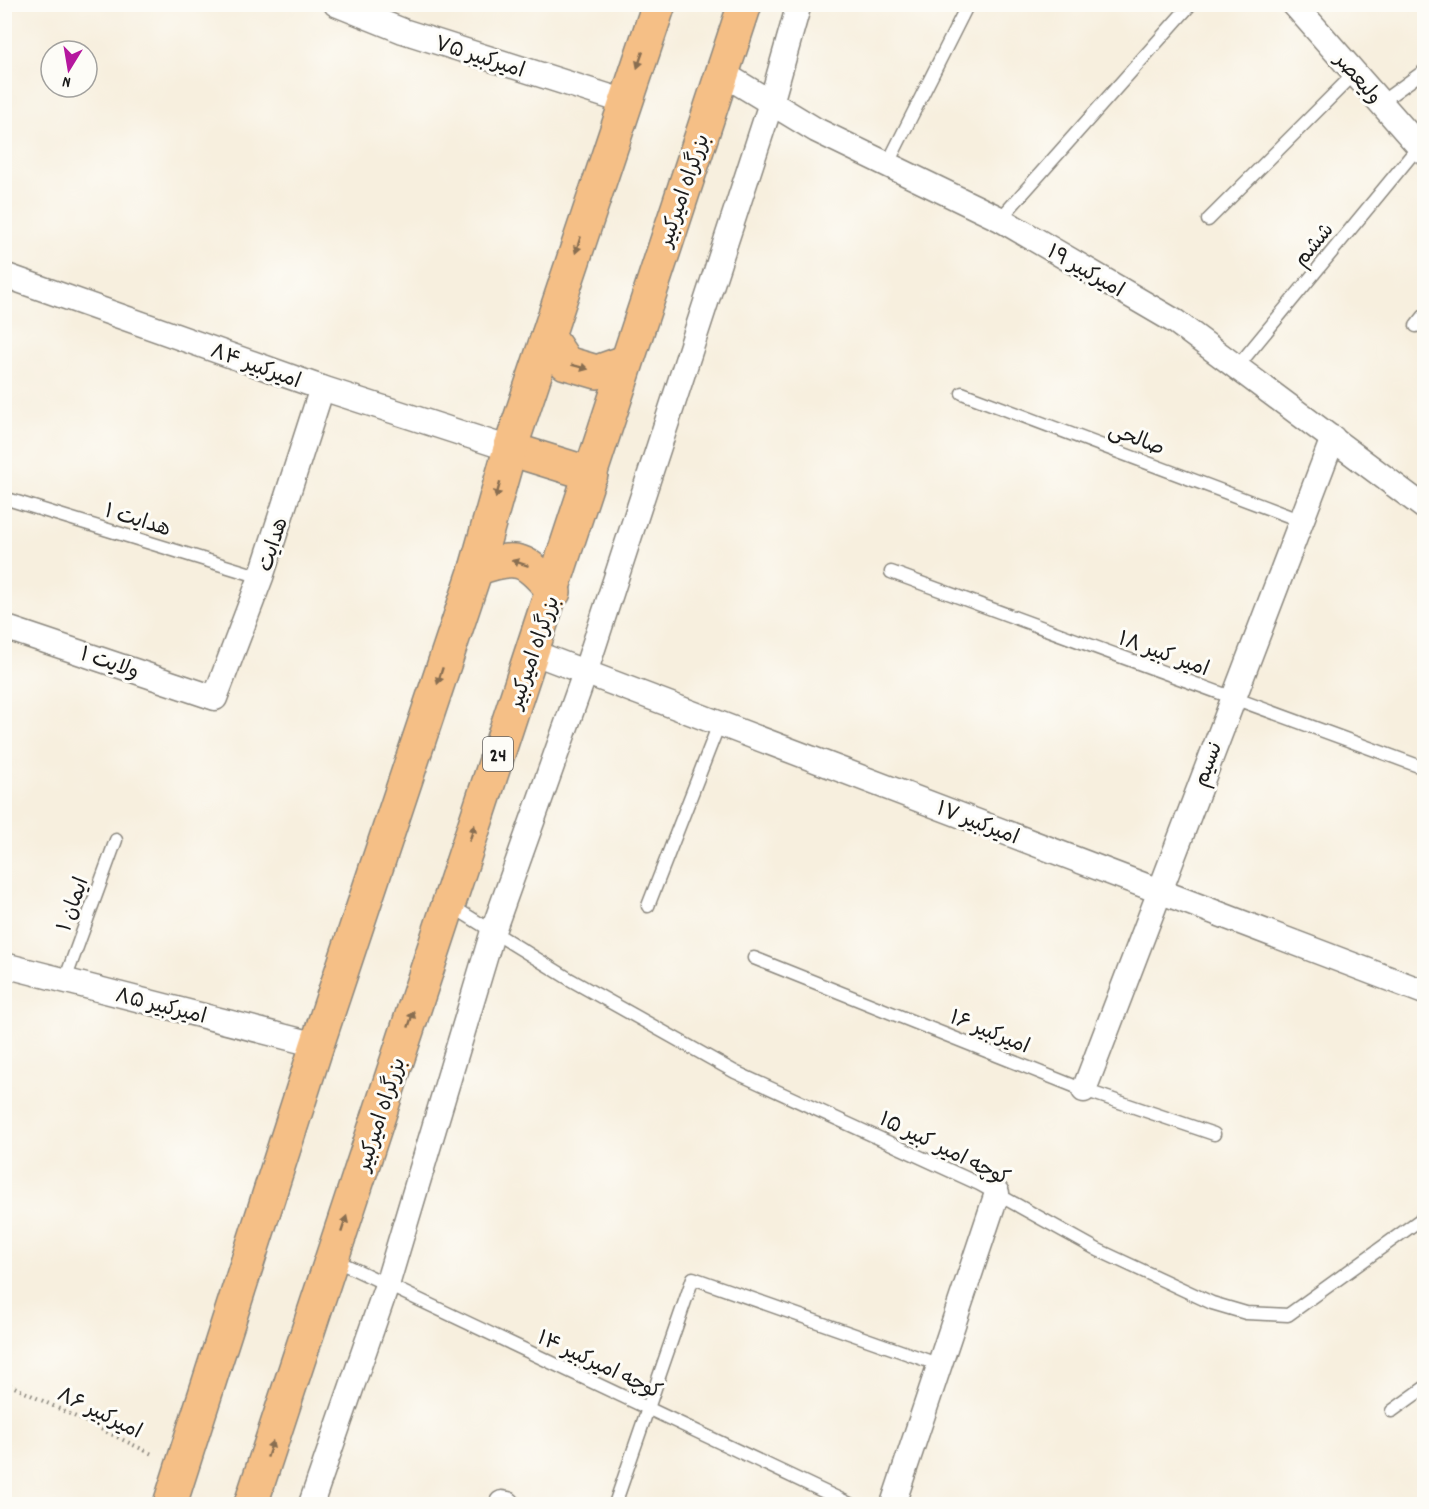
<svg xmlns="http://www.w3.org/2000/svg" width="1429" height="1509" font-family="Dekko,'Playpen Sans Arabic',sans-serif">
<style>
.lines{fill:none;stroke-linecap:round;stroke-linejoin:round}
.service-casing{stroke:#8a867d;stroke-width:15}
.minor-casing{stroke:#8a867d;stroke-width:27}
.primary-casing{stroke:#8a867d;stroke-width:36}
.path{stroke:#8a867d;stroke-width:4;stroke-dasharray:1.5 4.5;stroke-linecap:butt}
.service{stroke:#fff;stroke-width:12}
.minor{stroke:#fff;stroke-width:24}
.primary{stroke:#f5bf86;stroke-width:33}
.oneway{fill:#886e51}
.labels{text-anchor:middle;stroke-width:6;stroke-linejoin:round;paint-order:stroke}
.shield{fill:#fdfcf7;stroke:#605f5e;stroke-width:1.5}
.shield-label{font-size:20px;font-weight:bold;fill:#1c1c1c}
.street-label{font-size:21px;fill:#1c1c1c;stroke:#fdfcf7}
</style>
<rect width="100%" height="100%" fill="#fdfcf7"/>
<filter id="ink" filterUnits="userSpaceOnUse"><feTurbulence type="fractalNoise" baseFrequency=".0167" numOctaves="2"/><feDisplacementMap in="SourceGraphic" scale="12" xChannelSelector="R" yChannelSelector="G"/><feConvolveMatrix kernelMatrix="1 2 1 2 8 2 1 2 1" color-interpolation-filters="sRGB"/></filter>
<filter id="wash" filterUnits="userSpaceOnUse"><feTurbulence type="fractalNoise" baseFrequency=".008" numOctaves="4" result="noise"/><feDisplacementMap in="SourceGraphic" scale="24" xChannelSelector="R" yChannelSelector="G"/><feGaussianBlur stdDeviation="1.35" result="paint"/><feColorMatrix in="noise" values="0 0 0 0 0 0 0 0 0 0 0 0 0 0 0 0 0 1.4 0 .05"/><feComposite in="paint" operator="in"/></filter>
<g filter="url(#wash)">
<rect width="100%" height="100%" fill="#f7efde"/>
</g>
<g filter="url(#ink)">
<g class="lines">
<g class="service-casing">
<g id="service">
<polyline points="1380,103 1424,71"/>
<polyline points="887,165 968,4"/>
<polyline points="1000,219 1191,4"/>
<polyline points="1208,220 1355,73"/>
<polyline points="1416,326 1424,316"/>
<polyline points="1237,367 1419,146"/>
<polyline points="962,393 1299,520"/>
<polyline points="4,498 261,577"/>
<polyline points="891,572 1424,768"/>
<polyline points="450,905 571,980 735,1072 979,1184 1098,1250 1212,1303 1246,1313 1288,1315 1424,1217"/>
<polyline points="648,906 719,724"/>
<polyline points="754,958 1084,1090 1214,1134"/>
<polyline points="65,980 116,840"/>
<polyline points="333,1259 850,1504"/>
<polyline points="1392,1411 1424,1388"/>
<polyline points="615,1504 693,1278 940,1365"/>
</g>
</g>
<g class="minor-casing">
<g id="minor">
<polyline points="336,4 403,31 626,102"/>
<polyline points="1294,4 1424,152"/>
<polyline points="722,73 816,130 1000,219 1176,322 1424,507"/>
<polyline points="4,275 322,388 510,449"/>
<polyline points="4,627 215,698 261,577 322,388"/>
<polyline points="532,652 1424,992"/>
<polyline points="4,965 317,1045"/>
<polyline points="1084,1090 1333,438"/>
<polyline points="502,1503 508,1504"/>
<polyline points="311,1504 387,1285 493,931 585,673 771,103 799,4"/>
<polyline points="893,1504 997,1193"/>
</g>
</g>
<g class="primary-casing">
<g id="primary">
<polyline points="548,336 566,363 597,372 625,362"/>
<polyline points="510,449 591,474"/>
<path d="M 476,569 C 518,554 526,558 554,592"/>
<polyline points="170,1504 317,1045 476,569 510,449 659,4"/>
<polyline points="251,1504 745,4"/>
</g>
</g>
<polyline class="path" points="4,1382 154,1455"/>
<use href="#service" class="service"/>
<use href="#minor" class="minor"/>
<use href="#primary" class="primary"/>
</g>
<defs><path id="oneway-solid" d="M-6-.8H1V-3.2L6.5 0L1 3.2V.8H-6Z" transform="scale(1.5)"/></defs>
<g class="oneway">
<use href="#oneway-solid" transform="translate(640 60) rotate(109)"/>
<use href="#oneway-solid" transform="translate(578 245) rotate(108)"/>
<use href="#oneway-solid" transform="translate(580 367) rotate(15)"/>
<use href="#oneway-solid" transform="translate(498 490) rotate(106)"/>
<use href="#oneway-solid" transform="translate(520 563) rotate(-162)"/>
<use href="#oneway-solid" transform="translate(440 676) rotate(108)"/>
<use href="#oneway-solid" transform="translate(472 833) rotate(-72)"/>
<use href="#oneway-solid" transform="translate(411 1019) rotate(-72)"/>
<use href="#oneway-solid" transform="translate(344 1224) rotate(-72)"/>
<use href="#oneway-solid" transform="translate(270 1449) rotate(-72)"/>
</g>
</g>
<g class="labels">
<rect class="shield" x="483" y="737" width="30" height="34" rx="4.5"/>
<g class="shield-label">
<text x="498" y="761">24</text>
</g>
<g class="street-label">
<text transform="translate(480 56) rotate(18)" y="7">امیرکبیر ۷۵</text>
<text transform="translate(1359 78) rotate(49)" y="7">ولیعصر</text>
<text transform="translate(683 190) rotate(-71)" y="7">بزرگراه امیرکبیر</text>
<text transform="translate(1313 244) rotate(-50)" y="7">ششم</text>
<text transform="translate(1086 270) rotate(30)" y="7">امیرکبیر ۱۹</text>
<text transform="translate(256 365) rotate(20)" y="7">امیرکبیر ۸۴</text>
<text transform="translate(1137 438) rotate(21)" y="7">صالحی</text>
<text transform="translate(138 519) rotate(17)" y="7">هدایت ۱</text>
<text transform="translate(272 544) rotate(-72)" y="7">هدایت</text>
<text transform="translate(533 652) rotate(-71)" y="7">بزرگراه امیرکبیر</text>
<text transform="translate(1164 653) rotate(20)" y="7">امیر کبیر ۱۸</text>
<text transform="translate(110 662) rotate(19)" y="7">ولایت ۱</text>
<text transform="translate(1207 764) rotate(-69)" y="7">نسیم</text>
<text transform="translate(978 822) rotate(21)" y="7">امیرکبیر ۱۷</text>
<text transform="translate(72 904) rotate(-70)" y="7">ایمان ۱</text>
<text transform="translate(161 1005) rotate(14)" y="7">امیرکبیر ۸۵</text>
<text transform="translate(990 1031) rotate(22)" y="7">امیرکبیر ۱۶</text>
<text transform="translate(380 1114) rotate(-72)" y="7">بزرگراه امیرکبیر</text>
<text transform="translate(945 1148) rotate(26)" y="7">کوچه امیر کبیر ۱۵</text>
<text transform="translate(600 1364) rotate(25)" y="7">کوچه امیرکبیر ۱۴</text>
<text transform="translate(100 1412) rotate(26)" y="7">امیرکبیر ۸۶</text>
</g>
</g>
<rect width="1429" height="1509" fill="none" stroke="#fdfcf7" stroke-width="24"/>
<g transform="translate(69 69) rotate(191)"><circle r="28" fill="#fdfcf7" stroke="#a3a29f" stroke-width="1.5"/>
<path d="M0-4.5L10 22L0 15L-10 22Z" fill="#b5179e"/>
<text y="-9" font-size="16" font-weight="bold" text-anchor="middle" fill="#1c1c1c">N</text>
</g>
</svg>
